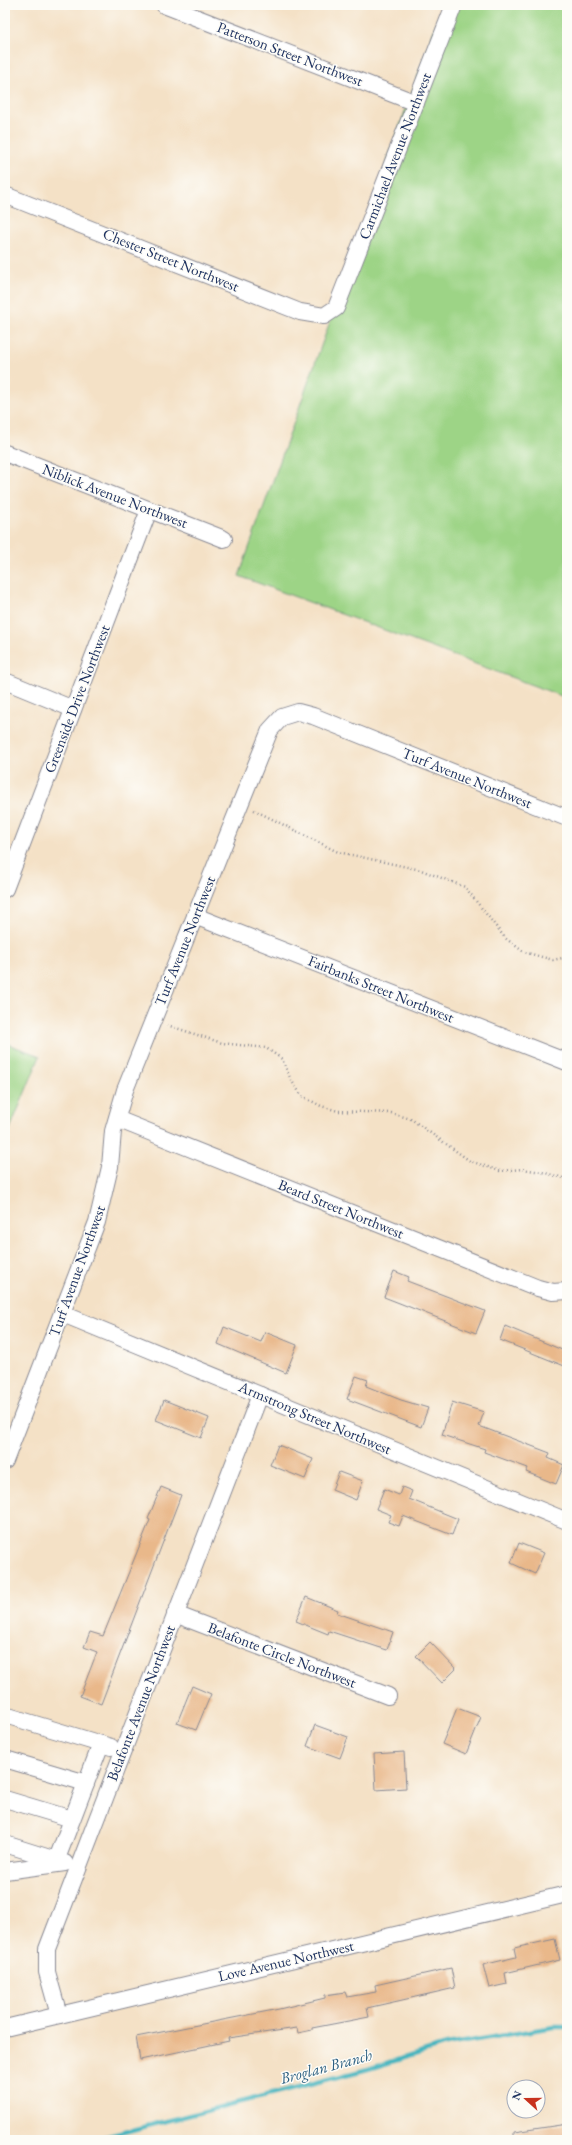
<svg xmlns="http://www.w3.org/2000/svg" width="572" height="2145" font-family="'EB Garamond',serif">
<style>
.green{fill:#9dd486;stroke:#5c8272}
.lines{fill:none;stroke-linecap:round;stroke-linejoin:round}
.stream{stroke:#46b5bf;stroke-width:4.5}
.building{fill:#e9b88a}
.minor-casing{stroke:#888892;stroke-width:18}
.path{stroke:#888892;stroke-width:2.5;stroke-dasharray:1 3;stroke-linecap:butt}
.minor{stroke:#fff;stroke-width:16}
.labels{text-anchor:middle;stroke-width:3;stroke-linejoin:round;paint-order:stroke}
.street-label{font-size:15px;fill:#1b2f5e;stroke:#fdfcf7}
.water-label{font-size:16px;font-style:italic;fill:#2a5e80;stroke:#fdfcf7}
</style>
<rect width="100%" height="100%" fill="#fdfcf7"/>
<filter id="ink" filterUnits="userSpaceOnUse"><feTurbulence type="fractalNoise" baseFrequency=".025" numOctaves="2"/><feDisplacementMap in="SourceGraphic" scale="8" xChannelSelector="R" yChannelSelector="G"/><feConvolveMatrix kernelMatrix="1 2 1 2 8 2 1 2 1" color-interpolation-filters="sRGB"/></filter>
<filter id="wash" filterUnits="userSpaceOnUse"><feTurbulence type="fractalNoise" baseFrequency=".012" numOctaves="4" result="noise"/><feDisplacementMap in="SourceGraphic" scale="16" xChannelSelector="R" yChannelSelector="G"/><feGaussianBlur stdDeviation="0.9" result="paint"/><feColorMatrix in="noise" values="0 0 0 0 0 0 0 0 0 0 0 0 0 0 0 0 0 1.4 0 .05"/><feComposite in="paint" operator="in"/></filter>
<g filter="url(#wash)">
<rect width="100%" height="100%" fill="#f4e1c6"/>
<g class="green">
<polygon points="443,5 557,5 567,9 567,698 239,576"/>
<polygon points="5,1043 40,1056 5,1141"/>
</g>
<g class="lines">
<polyline class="stream" points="93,2140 368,2069 446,2045 553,2027 567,2027"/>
</g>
<g id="blocks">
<g class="building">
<polygon points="394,1271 409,1277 407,1281 485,1311 476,1333 384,1297"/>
<polygon points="505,1326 567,1352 567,1367 500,1340"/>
<polygon points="224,1327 261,1342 265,1332 297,1345 286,1373 218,1344"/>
<polygon points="356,1376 368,1380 366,1386 401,1400 428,1408 421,1427 347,1399"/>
<polygon points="164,1400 209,1418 201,1438 156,1420"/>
<polygon points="452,1402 484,1412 479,1426 550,1453 548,1458 564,1465 556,1484 526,1472 528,1468 484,1452 485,1449 442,1435"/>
<polygon points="278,1445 313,1459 305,1479 270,1465"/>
<polygon points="339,1472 363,1481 356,1500 332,1490"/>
<polygon points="161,1487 181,1495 101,1704 80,1696 97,1652 84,1647 90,1632 103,1636 150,1520 148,1519"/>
<polygon points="402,1487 412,1491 409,1499 458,1519 452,1535 403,1516 399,1526 388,1522 391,1515 376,1509 384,1489 399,1495"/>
<polygon points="519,1543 544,1553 535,1574 511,1563"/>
<polygon points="306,1597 338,1610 337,1613 393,1632 387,1650 329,1631 328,1634 296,1621"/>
<polygon points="430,1642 456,1669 442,1683 416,1656"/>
<polygon points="192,1686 211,1694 196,1730 177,1723"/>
<polygon points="457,1708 481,1717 466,1754 442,1744"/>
<polygon points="315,1725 348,1737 340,1758 307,1746"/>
<polygon points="404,1752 406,1788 376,1790 374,1754"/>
<polygon points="555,1939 560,1960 505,1973 507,1984 489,1988 483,1965 516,1957 514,1948"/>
<polygon points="451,1968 455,1988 367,2008 369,2017 312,2028 312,2030 298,2033 297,2028 228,2038 229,2041 140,2060 136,2037 279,2009 325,1998 325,1995 345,1992 347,1997 376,1992 375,1985"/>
<polygon points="567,2124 567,2140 514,2140 514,2132"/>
</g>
</g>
</g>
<g filter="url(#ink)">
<use href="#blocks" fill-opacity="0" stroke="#888892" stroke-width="1"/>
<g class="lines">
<g class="minor-casing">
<g id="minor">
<polyline points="164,5 416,103"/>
<polyline points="5,195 300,312 324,316 336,308 454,5"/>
<polyline points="5,453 224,539"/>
<polyline points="5,681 73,709"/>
<polyline points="5,889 149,510"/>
<polyline points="195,916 567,1062"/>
<polyline points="117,1119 538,1288 553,1292 567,1291"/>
<polyline points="63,1314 567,1521"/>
<polyline points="5,1461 97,1222 110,1167 113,1131 125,1090 270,730 282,717 298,712 313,716 567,818"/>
<polyline points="175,1614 388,1696"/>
<polyline points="5,1715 111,1747"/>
<polyline points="5,1759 86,1783"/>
<polyline points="5,1799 72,1819"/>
<polyline points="5,1844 56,1860"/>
<polyline points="55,1864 101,1744"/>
<polyline points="5,1871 65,1863"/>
<polyline points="59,2015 47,1972 47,1949 260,1395"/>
<polyline points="5,2028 567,1894"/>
</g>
</g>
<g class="path">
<polyline points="254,810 338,852 421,870 465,887 505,938 524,952 553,960 567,957"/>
<polyline points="167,1025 222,1043 266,1048 282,1059 291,1080 302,1096 321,1106 338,1111 391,1113 411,1119 470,1161 500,1171 522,1169 542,1172 567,1179"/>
</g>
<use href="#minor" class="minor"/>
</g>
</g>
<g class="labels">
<g class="street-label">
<text transform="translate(290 54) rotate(21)" y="5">Patterson Street Northwest</text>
<text transform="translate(395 156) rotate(-69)" y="5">Carmichael Avenue Northwest</text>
<text transform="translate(171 260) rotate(22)" y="5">Chester Street Northwest</text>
<text transform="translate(115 496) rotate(21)" y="5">Niblick Avenue Northwest</text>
<text transform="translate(77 699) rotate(-69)" y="5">Greenside Drive Northwest</text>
<text transform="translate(467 778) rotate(22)" y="5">Turf Avenue Northwest</text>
<text transform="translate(185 941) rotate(-68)" y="5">Turf Avenue Northwest</text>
<text transform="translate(381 989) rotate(22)" y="5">Fairbanks Street Northwest</text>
<text transform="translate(341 1209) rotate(22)" y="5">Beard Street Northwest</text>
<text transform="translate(77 1271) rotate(-70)" y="5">Turf Avenue Northwest</text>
<text transform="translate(315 1418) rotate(23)" y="5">Armstrong Street Northwest</text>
<text transform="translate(282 1655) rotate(21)" y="5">Belafonte Circle Northwest</text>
<text transform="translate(141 1703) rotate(-69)" y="5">Belafonte Avenue Northwest</text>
<text transform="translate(286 1961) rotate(-13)" y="5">Love Avenue Northwest</text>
</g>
<g class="water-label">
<text transform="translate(326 2066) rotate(-15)" y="6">Broglan Branch</text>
</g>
</g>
<rect width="572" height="2145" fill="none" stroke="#fdfcf7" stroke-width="20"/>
<g transform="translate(526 2099) rotate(291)"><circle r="19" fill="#fdfcf7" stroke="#a3aaba"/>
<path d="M0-3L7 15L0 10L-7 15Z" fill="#c8321e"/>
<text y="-6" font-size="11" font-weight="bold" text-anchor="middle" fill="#1b2f5e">N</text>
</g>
</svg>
